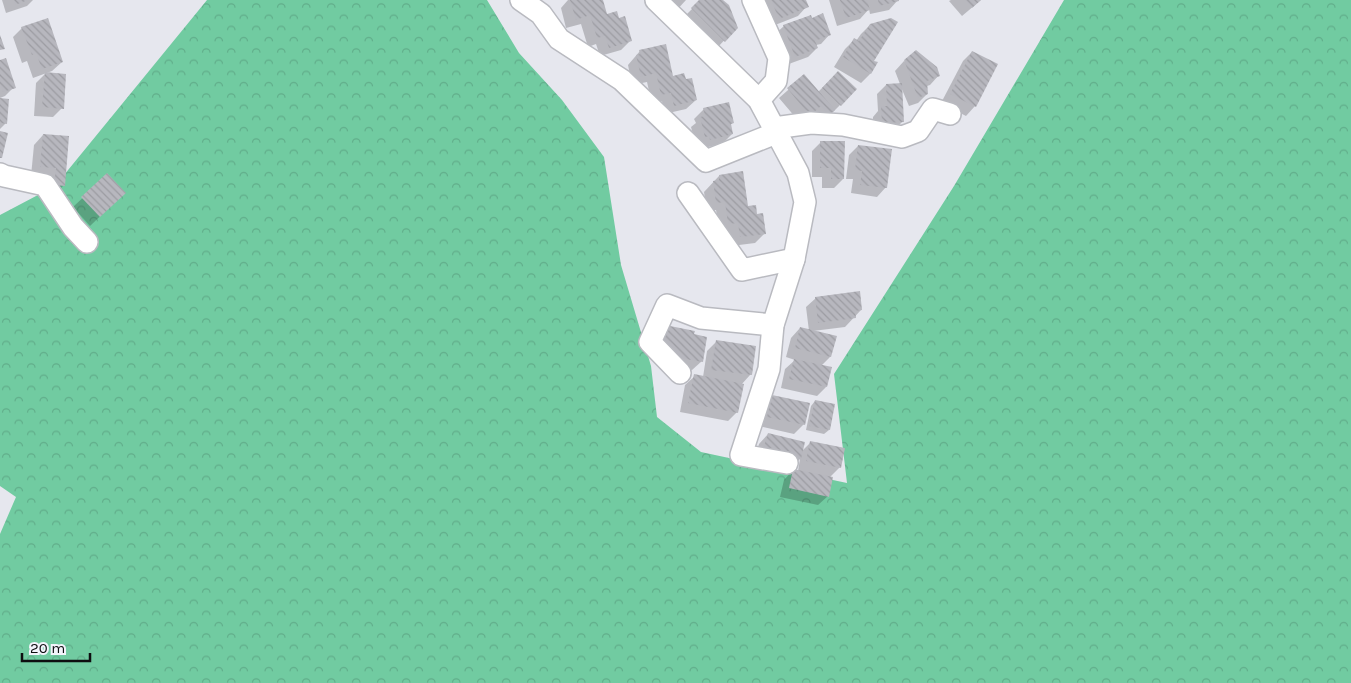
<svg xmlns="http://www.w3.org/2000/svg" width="1351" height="683" font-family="Karla,sans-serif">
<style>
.forest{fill:url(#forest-crowns)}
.shadow{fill:#0003}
.building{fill:url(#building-back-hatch)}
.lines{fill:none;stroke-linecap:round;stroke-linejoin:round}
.street-casing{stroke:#b9bac0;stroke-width:24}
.street{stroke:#fff;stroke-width:21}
</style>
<defs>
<pattern id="forest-crowns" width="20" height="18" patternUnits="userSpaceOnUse" patternTransform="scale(1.25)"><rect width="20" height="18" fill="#71cba1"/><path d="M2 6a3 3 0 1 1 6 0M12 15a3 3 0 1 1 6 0" fill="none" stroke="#61ad8a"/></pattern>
<pattern id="building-back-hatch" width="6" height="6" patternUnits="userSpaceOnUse" patternTransform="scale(1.25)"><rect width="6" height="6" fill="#b7b7be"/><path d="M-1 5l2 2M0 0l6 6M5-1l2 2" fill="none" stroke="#9c9ca2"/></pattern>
</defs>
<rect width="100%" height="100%" fill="#e6e7ee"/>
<polygon class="forest" points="207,0 487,0 519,53 562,100 604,157 621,265 651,366 657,417 701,452 847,483 834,374 954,186 1064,0 1351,0 1351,683 0,683 0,534 16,497 0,486 0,215 55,186"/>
<g class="shadow">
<polygon points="2,0 33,0 27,6 6,13"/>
<polygon points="568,0 601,0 606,16 630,41 621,50 600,56 596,44 588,47 581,24 566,28 561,8"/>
<polygon points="662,0 686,0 675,12"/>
<polygon points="701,0 722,0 736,28 715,50 683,18"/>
<polygon points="764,0 805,0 807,6 798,16 770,27"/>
<polygon points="829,0 866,0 866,1 867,0 898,0 889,10 870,14 869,9 860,19 837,26"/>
<polygon points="951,0 981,0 962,16 949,1"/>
<polygon points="870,25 873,61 876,63 870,74 861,83 834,67 845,49 854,40 856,41 861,34"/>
<polygon points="784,26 830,34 821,44 816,45 817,48 808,57 786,65 774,35"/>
<polygon points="22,28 62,62 52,71 33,78 27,61 22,63 13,37"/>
<polygon points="640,51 672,77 696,100 686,109 664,114 662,101 652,104 647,82 632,85 628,65"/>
<polygon points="972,52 975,106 966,116 941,103 963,61"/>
<polygon points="0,61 14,87 5,96 0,98"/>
<polygon points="904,61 939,75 930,85 927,86 927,94 918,103 909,106 901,87 903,121 893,131 873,132 873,117 878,111 877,94 886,85 900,84 895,71"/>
<polygon points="45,74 62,108 53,117 34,116 36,83"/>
<polygon points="804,76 818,92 828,82 840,105 831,114 830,113 819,123 796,118 779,98"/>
<polygon points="0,100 6,123 0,129"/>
<polygon points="704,109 732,123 730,125 732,134 723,143 701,149 696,145 691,127 696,123 694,119"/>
<polygon points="43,135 64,185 55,194 31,176 34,145"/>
<polygon points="821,142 843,179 834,188 822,188 822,177 812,177 812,151"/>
<polygon points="858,146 886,187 877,197 851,193 853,179 846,179 849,155"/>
<polygon points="107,175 115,202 90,226 73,207"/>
<polygon points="719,176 747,208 756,215 765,233 755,243 731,246 729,232 720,233 716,210 707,212 704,192"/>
<polygon points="816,298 861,310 845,327 813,331 830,357 821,366 826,387 817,396 781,388 785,369 795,360 786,357 791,338 800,328 809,331 806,307"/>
<polygon points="666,327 702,361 692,370 665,366 656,336"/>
<polygon points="716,342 750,375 741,385 737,412 728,421 680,412 685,385 695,376 703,377 707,351"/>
<polygon points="772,396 804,424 794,434 759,426 763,405"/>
<polygon points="815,401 829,430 824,434 806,430 811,406"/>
<polygon points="768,434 802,451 811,442 840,467 829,478 828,496 818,505 780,497 784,480 793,470 798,471 800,459 791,468 755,459 759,444"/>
</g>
<g class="building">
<polygon points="14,0 28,0 15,5"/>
<polygon points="570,0 603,0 607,14 617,11 619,18 625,16 632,41 609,48 605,36 597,38 590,15 576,20"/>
<polygon points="699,0 723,0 729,5 738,28 725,42 691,8"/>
<polygon points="771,0 806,0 809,7 779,19"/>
<polygon points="840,0 867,0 870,10 846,18"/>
<polygon points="878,0 899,0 899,1 879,6"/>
<polygon points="965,0 981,0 972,8"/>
<polygon points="823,13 831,35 815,41 818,48 795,57 783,25 811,15 812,18"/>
<polygon points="48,18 63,62 42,69 36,53 32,55 21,27"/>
<polygon points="891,18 898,22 874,61 878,62 871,74 843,57 854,38 859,41 870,24"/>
<polygon points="0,35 5,49 0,50"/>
<polygon points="666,44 673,76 684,73 686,79 692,78 697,100 674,106 671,93 661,95 656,73 641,77 636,55 640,54 639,50"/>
<polygon points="916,50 937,67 940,76 927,81 928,94 918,98 904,60"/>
<polygon points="972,51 998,64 976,107 950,94"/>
<polygon points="6,58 16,88 3,92 0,84 0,60"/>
<polygon points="838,71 857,89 841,106 822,88"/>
<polygon points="45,72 66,74 64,109 42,107"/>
<polygon points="804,74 835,110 829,115 821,106 813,113 805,110 787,88"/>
<polygon points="902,83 904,122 882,123 881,106 887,106 886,84"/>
<polygon points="0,98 9,99 7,124 0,123"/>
<polygon points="729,102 734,123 731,124 733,134 710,140 709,136 705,137 700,117 705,116 703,108"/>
<polygon points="0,131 8,133 2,158 0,158"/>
<polygon points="43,134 69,136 65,186 54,185 56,168 40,167"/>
<polygon points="820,141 845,141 844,179 831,179 831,168 820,168"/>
<polygon points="858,145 892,149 887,188 860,185 862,171 855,170"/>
<polygon points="743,171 748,206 756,205 757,214 763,213 766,234 740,237 738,223 728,224 725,202 716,203 713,181 719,180 719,175"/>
<polygon points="107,173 126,193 100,217 81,197"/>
<polygon points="860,291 862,310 855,311 856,318 818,323 815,297"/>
<polygon points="665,325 695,331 694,334 707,337 703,362 674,357 675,348 662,345"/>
<polygon points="800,327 837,336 831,357 795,348"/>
<polygon points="716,340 756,346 752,375 711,370"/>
<polygon points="794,359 832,367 827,387 789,379"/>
<polygon points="694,374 744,384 738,413 688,403"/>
<polygon points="772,395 810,403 805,425 767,417"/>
<polygon points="815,400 835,404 830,430 809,426"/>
<polygon points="768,433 805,442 801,459 763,450"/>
<polygon points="810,441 845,448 841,468 806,461"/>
<polygon points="793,469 833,477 829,497 789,488"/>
</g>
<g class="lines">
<g class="street-casing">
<g id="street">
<polyline points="521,0 541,14 559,39 622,80 706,161 776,133"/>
<polyline points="656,0 759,100 798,173 805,202 794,259 742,270 688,193"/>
<polyline points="753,0 779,58 776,81 759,100"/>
<polyline points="774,128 811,123 843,125 902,137 918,131 933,109 950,114"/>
<polyline points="0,174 4,176 45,185 73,227 87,242"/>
<polyline points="680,373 650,342 667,305 701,318 773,325"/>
<polyline points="787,463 741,455 769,369 773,325 794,259"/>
</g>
</g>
<use href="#street" class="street"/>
</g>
<path d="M22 653v8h68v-8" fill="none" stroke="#0e0e10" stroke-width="2.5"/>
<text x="30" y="653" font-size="15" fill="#0e0e10" stroke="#f3f4fb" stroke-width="4" paint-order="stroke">20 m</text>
</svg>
